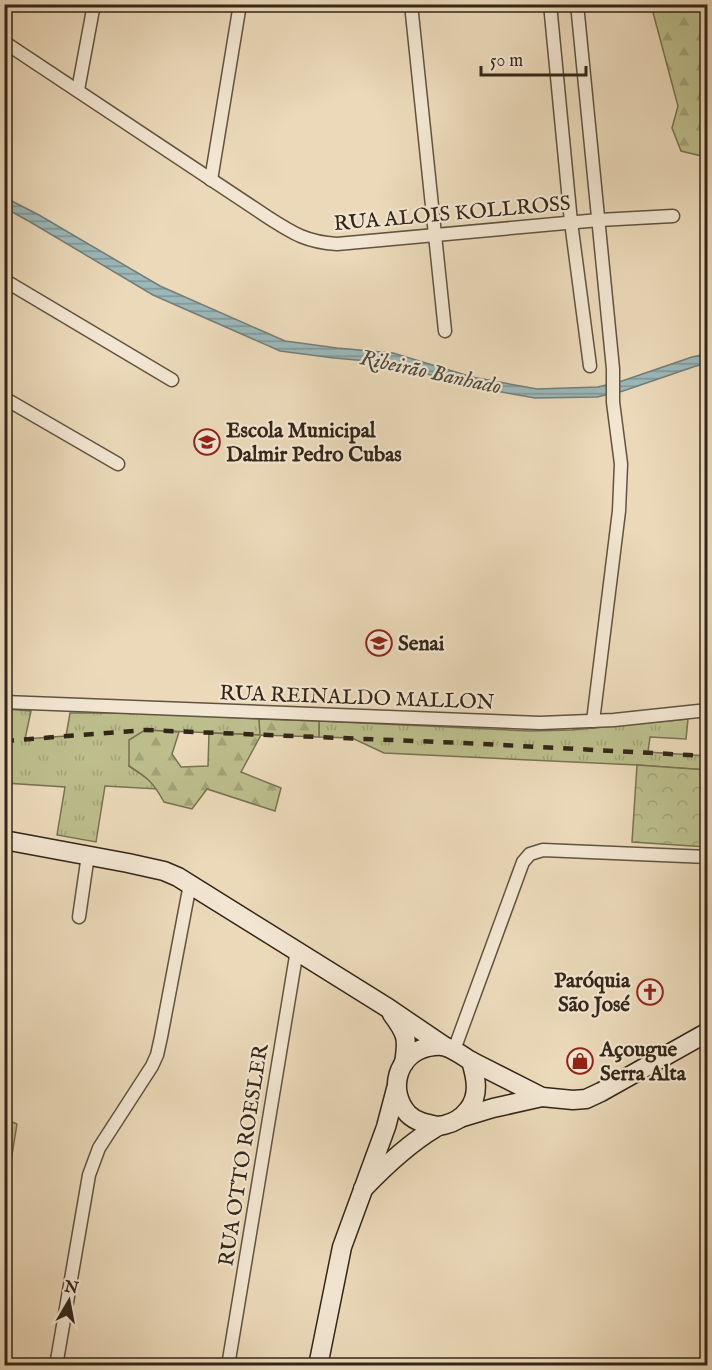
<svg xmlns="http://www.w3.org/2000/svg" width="712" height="1370" font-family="'IM FELL English',serif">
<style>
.grass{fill:url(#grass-tufts);stroke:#787252;stroke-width:1.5}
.forest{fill:url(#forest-firs);stroke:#787252;stroke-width:1.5}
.park{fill:url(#park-crowns);stroke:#787252;stroke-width:1.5}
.water{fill:url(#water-rules);stroke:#727e79;stroke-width:1.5}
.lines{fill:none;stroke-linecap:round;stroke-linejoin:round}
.street-casing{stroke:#615340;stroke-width:15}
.secondary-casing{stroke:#332618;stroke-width:21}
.street{stroke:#f2e6d2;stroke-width:12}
.secondary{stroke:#f2e6d2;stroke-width:18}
.rail{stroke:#332618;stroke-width:4.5;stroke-dasharray:10 10;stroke-linecap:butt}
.labels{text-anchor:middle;stroke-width:4.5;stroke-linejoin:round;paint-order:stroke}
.street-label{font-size:21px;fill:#332618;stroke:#f2e6d2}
.poi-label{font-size:21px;font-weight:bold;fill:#332618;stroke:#f2e6d2;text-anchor:start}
.water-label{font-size:22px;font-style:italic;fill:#4d4a40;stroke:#f2e6d2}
</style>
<defs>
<pattern id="grass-tufts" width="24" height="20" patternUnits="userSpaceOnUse" patternTransform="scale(1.5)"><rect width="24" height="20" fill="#bcbe8c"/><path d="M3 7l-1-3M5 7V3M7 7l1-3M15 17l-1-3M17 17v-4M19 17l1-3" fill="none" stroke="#a2a378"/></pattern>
<pattern id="forest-firs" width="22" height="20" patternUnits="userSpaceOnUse" patternTransform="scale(1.5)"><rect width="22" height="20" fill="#bcbe8c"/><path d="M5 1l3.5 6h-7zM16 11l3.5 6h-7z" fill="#a2a378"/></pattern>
<pattern id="park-crowns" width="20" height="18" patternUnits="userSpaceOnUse" patternTransform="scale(1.5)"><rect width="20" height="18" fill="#bcbe8c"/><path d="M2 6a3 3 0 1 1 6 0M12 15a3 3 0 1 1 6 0" fill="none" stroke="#a2a378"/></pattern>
<pattern id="water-rules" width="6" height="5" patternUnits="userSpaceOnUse" patternTransform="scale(1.5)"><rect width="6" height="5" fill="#9cb8b9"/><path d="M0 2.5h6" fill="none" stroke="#809595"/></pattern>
</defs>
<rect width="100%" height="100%" fill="#ebd9b9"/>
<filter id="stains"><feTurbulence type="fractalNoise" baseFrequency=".00333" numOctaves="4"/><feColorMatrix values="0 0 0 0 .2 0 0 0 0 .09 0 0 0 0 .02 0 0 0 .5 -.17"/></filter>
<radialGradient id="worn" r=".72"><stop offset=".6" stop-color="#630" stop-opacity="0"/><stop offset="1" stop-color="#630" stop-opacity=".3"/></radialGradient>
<g class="grass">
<polygon points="5,709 31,711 25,739 66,736 70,713 147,713 259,719 261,735 145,730 129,766 149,779 157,789 105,786 96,842 57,835 65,787 5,783"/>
<polygon points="688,719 686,739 650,737 648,752 707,756 707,770 637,765 384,753 352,738 319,737 319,721 529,731 572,730"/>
</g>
<g class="forest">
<polygon points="651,5 707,5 708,147 701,156 681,151 672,128 678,106"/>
<path d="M 259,719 L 319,721 L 319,737 L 261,735 L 241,772 L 281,788 L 275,811 L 207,789 L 192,809 L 164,802 C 153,782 148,778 129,766 L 129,740 L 145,730 L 179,732 L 172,754 L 181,767 L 208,766 L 209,733 L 260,735 Z"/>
<polygon points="5,1119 17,1124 8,1179 5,1179"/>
</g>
<polygon class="park" points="637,765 707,770 707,847 632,842"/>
<polygon class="water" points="4,197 39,215 160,286 285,341 337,348 393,353 472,377 537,389 598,387 622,381 692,357 707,354 707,363 693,367 623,391 597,397 535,398 468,386 390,363 334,358 280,351 153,295 32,223 5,208"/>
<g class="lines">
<g class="street-casing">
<g id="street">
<polyline points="411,4 445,331"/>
<polyline points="550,4 571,222 590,366"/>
<polyline points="577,4 613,369 613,402 621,464 619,511 593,721"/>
<path d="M 4,42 L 269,218 C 294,234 307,242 337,244 L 599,220 L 673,216"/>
<polyline points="78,90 94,4"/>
<polyline points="211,180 240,4"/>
<polyline points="4,280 172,380"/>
<polyline points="4,398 118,464"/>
<polyline points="4,702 540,723 614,720 708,710"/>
<polyline points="79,917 88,855"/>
<polyline points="454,1050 523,862 530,854 543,850 708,857"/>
<polyline points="56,1366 89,1175 99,1148 152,1066 157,1055 161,1037 190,884"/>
<polyline points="228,1366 297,950"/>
</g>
</g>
<g class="secondary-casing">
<g id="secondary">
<polyline points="4,840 128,863 164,871 178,877 388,1008 444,1046"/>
<path d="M 392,1014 C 407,1034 408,1039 404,1063"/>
<polyline points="471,1061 542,1097 573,1100 586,1099 601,1092 708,1032"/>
<polyline points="460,1118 493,1108 542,1097"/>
<path d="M 363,1189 C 384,1167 410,1143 435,1128 C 440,1125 439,1126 444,1125 C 453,1123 462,1118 468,1110 C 480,1095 476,1078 471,1061 C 463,1056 455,1050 446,1047 C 441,1045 434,1046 428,1047 C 397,1054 387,1091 408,1114 C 416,1122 427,1124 438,1126"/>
<polyline points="318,1366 342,1247 386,1127 396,1089"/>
</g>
</g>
<use href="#street" class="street"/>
<use href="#secondary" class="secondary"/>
<polyline class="rail" points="4,741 145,730 464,743 708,756"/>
</g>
<defs>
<g id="school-ring" transform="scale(1.35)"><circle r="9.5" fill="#f2e6d2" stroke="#8f2418" stroke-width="1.5"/><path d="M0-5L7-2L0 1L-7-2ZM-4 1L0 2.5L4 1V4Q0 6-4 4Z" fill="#8f2418"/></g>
<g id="university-ring" transform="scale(1.35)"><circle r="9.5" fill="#f2e6d2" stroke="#8f2418" stroke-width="1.5"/><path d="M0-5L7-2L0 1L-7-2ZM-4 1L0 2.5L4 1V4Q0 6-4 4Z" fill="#8f2418"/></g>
<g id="church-ring" transform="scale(1.35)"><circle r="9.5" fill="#f2e6d2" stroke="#8f2418" stroke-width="1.5"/><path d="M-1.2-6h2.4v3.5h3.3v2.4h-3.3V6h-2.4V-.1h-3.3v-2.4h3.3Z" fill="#8f2418"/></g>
<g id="shop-ring" transform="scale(1.35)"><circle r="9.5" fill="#f2e6d2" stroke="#8f2418" stroke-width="1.5"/><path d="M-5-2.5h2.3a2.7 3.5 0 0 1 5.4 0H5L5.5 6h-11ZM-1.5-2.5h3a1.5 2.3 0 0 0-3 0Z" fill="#8f2418"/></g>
</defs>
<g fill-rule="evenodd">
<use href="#school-ring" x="207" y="442"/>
<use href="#university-ring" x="379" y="643"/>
<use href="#church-ring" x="650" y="992"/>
<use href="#shop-ring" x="580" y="1061"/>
</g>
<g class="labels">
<g class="street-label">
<text transform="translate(452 213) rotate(-5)" y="7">RUA ALOIS KOLLROSS</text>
<text transform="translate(357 697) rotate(2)" y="7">RUA REINALDO MALLON</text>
<text transform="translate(243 1155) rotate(-81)" y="7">RUA OTTO ROESLER</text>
</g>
<g class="poi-label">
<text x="226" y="437">Escola Municipal<tspan x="226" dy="24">Dalmir Pedro Cubas</tspan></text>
<text x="398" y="650">Senai</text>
<text x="630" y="987" text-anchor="end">Paróquia<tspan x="630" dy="24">São José</tspan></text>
<text x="600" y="1056">Açougue<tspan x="600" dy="24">Serra Alta</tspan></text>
</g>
<g class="water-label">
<text transform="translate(431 371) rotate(12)" y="8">Ribeirão Banhado</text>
</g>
</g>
<rect width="712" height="1370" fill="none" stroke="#ebd9b9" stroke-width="24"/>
<rect x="6" y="6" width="700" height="1358" fill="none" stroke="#332618" stroke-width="3"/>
<rect x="12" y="12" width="688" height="1346" fill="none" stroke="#332618" stroke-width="1.5"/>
<g transform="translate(69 1301) rotate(10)" stroke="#f2e6d2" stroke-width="4.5" paint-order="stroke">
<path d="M0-4.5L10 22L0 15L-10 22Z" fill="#332618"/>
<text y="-9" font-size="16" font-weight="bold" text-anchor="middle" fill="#332618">N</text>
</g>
<path d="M481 66v9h105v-9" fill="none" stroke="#332618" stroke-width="3"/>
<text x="490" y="66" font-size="18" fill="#332618" stroke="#f2e6d2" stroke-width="4.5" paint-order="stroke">50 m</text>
<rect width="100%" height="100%" filter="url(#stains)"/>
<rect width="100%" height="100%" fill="url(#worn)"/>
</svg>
